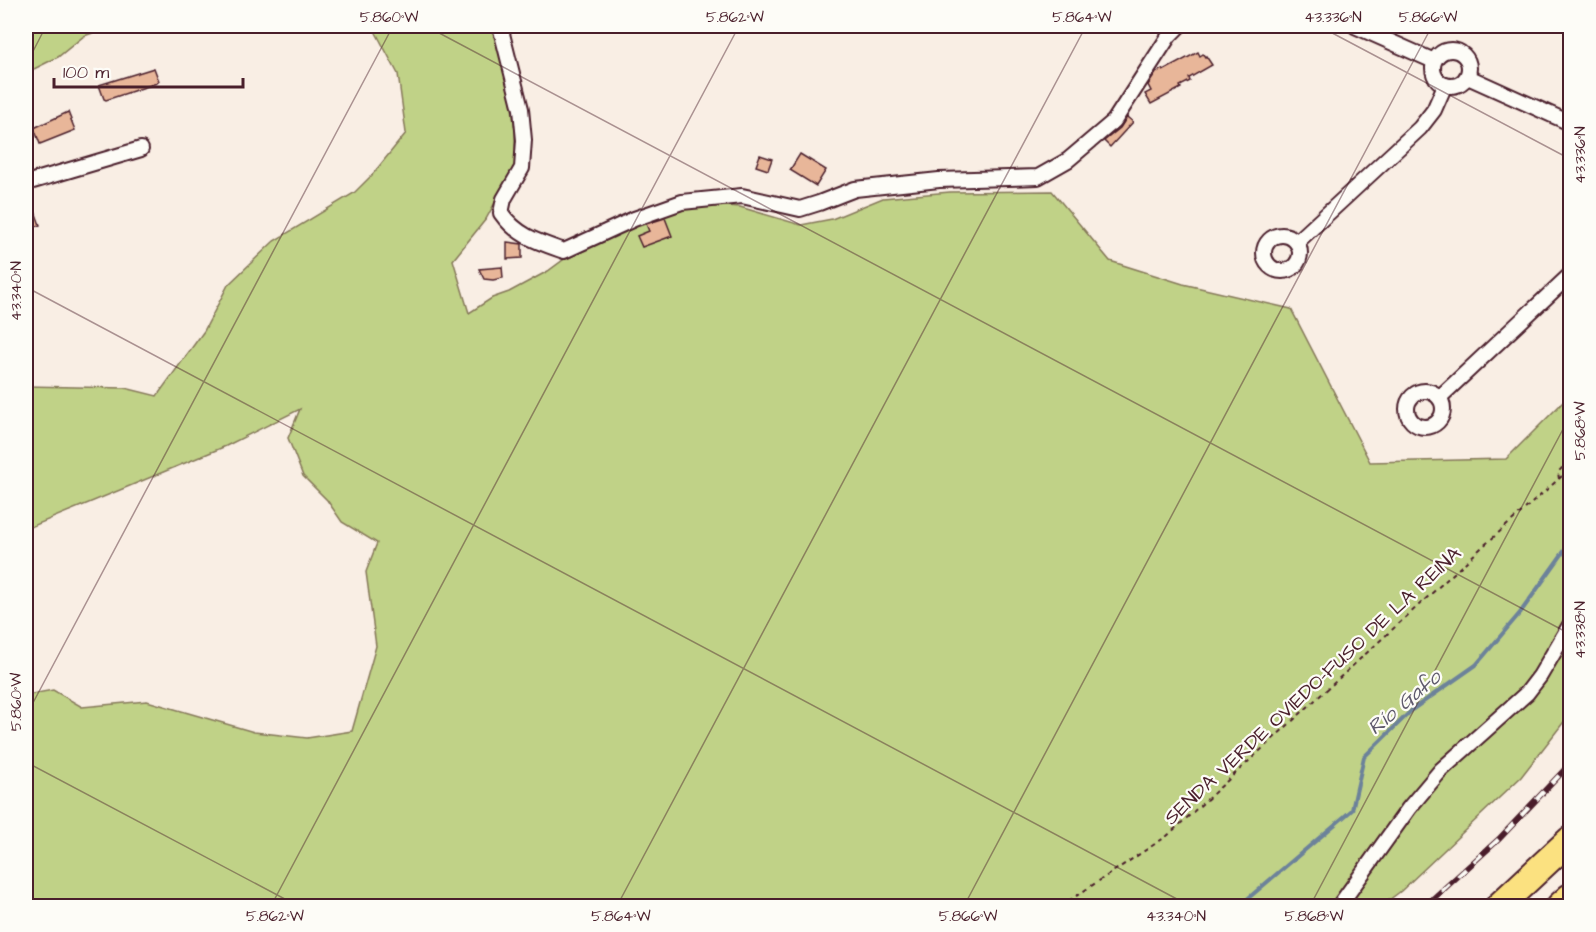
<svg xmlns="http://www.w3.org/2000/svg" width="1596" height="932" font-family="'Architects Daughter',sans-serif">
<style>
.green{fill:#c0d287;stroke:#857859;stroke-width:1.5}
.lines{fill:none;stroke-linecap:round;stroke-linejoin:round}
.stream{stroke:#6c829a;stroke-width:4}
.building{fill:#e8b699;stroke:#4a1f2b;stroke-width:1.5}
.street-casing{stroke:#4a1f2b;stroke-width:18}
.highway-casing{stroke:#4a1f2b;stroke-width:30}
.path{stroke:#4a1f2b;stroke-width:2;stroke-dasharray:4.5 4.5;stroke-linecap:butt}
.street{stroke:#fdfcf7;stroke-width:14}
.highway{stroke:#fbe180;stroke-width:26}
.rail-casing{stroke:#4a1f2b;stroke-width:6}
.rail{stroke:#fdfcf7;stroke-width:4;stroke-dasharray:11;stroke-linecap:butt}
.ticks{fill:none;stroke:#4a1f2b;stroke-width:1.5;stroke-opacity:0.45}
.labels{text-anchor:middle;stroke-width:4.5;stroke-linejoin:round;paint-order:stroke}
.street-label{font-size:20px;fill:#4a1f2b;stroke:#fdfcf7}
.water-label{font-size:21px;font-style:italic;fill:#5e596c;stroke:#fdfcf7}
.neatline{fill:none;stroke:#4a1f2b;stroke-width:2}
.ticks-label{font-size:15px;text-anchor:middle;fill:#4a1f2b}
</style>
<rect width="100%" height="100%" fill="#f9eee4"/>
<filter id="ink" filterUnits="userSpaceOnUse"><feTurbulence type="fractalNoise" baseFrequency=".0167" numOctaves="2"/><feDisplacementMap in="SourceGraphic" scale="12" xChannelSelector="R" yChannelSelector="G"/><feConvolveMatrix kernelMatrix="1 2 1 2 8 2 1 2 1" color-interpolation-filters="sRGB"/></filter>
<g filter="url(#ink)">
<g class="green">
<polygon points="26,26 113,26 84,36 58,57 26,73"/>
<polygon points="366,26 494,26 510,92 515,131 515,166 486,219 453,260 469,313 492,298 509,292 548,271 578,249 662,210 701,204 740,207 801,225 832,219 883,198 950,192 1052,191 1110,261 1183,284 1291,309 1370,462 1506,459 1570,395 1570,714 1521,777 1401,891 1381,906 26,906 26,695 53,690 82,707 147,701 254,732 307,738 352,731 376,646 366,572 377,543 342,522 327,500 303,476 288,438 300,409 226,446 26,529 26,386 125,388 157,396 204,331 228,285 274,241 354,193 372,175 406,133 398,74 374,29"/>
</g>
<g class="lines">
<polyline class="stream" points="1239,906 1352,810 1364,757 1413,709 1476,665 1520,613 1570,543"/>
</g>
<g class="building">
<polygon points="1198,52 1200,56 1203,54 1205,57 1206,56 1212,65 1189,78 1190,81 1180,86 1181,88 1151,104 1145,94 1151,91 1148,85 1156,73 1162,69 1163,71"/>
<polygon points="154,68 159,81 157,83 106,100 104,99 99,85"/>
<polygon points="68,112 75,130 40,144 34,128"/>
<polygon points="1127,117 1133,122 1110,147 1104,141 1120,128"/>
<polygon points="800,154 826,170 816,186 790,170"/>
<polygon points="760,155 772,159 768,170 756,166"/>
<polygon points="26,192 28,192 40,225 26,230"/>
<polygon points="665,218 672,236 642,247 637,236 649,231 646,224"/>
<polygon points="507,242 522,244 522,258 507,259"/>
<polygon points="502,267 503,278 493,280 484,279 479,269"/>
</g>
<g class="lines">
<g class="street-casing">
<g id="street">
<path d="M 500,26 L 521,109 L 524,140 L 522,168 L 504,199 L 501,213 C 517,236 538,242 564,251 L 634,219 L 682,202 L 742,196 L 800,209 L 819,203 L 855,189 L 939,180 L 1038,177 L 1068,160 L 1114,121 L 1169,36 L 1179,26"/>
<polyline points="1355,26 1434,61"/>
<circle cx="1451" cy="68" r="18"/>
<polyline points="1468,77 1570,123"/>
<polyline points="26,183 141,149"/>
<circle cx="1282" cy="253" r="18"/>
<polyline points="1297,242 1420,128 1434,110 1445,85"/>
<circle cx="1425" cy="409" r="18"/>
<polyline points="1440,397 1570,275"/>
<polyline points="1339,906 1409,808 1441,770 1527,693 1540,676 1570,625"/>
</g>
</g>
<g class="highway-casing">
<g id="highway">
<polyline points="1499,906 1570,840"/>
<polyline points="1560,906 1570,897"/>
</g>
</g>
<g class="path">
<polyline points="1559,479 1558,472 1570,460"/>
<polyline points="1061,906 1167,836 1479,550 1570,469"/>
</g>
<use href="#street" class="street"/>
<use href="#highway" class="highway"/>
<g class="rail-casing">
<polyline id="rail" points="1425,906 1499,839 1570,764"/>
</g>
<use href="#rail" class="rail"/>
</g>
</g>
<path class="ticks" d="M 426,26 L 1570,634M 1319,26 L 1570,159M 26,65 L 46,26M 26,287 L 1190,906M 26,716 L 393,26M 26,762 L 298,906M 271,906 L 739,26M 617,906 L 1086,26M 964,906 L 1432,26M 1310,906 L 1570,416"/>
<g class="labels">
<g class="street-label">
<text transform="translate(1312 685) rotate(-43)" y="7">SENDA VERDE OVIEDO-FUSO DE LA REINA</text>
</g>
<g class="water-label">
<text transform="translate(1404 702) rotate(-40)" y="7">Río Gafo</text>
</g>
</g>
<rect width="1596" height="932" fill="none" stroke="#fdfcf7" stroke-width="66"/>
<path d="M54 78v9h189v-9" fill="none" stroke="#4a1f2b" stroke-width="3"/>
<text x="63" y="78" font-size="18" fill="#4a1f2b" stroke="#fdfcf7" stroke-width="4.5" paint-order="stroke">100 m</text>
<rect x="33" y="33" width="1530" height="866" class="neatline"/>
<g class="ticks-label">
<text x="389" y="22">5.860°W</text>
<text x="735" y="22">5.862°W</text>
<text x="1082" y="22">5.864°W</text>
<text x="1333" y="22">43.336°N</text>
<text x="1428" y="22">5.866°W</text>
<text transform="translate(1580 155) rotate(-90)" y="5">43.336°N</text>
<text transform="translate(16 291) rotate(-90)" y="5">43.340°N</text>
<text transform="translate(1580 431) rotate(-90)" y="5">5.868°W</text>
<text transform="translate(1580 630) rotate(-90)" y="5">43.338°N</text>
<text transform="translate(16 702) rotate(-90)" y="5">5.860°W</text>
<text x="275" y="921">5.862°W</text>
<text x="621" y="921">5.864°W</text>
<text x="968" y="921">5.866°W</text>
<text x="1176" y="921">43.340°N</text>
<text x="1314" y="921">5.868°W</text>
</g>
</svg>
